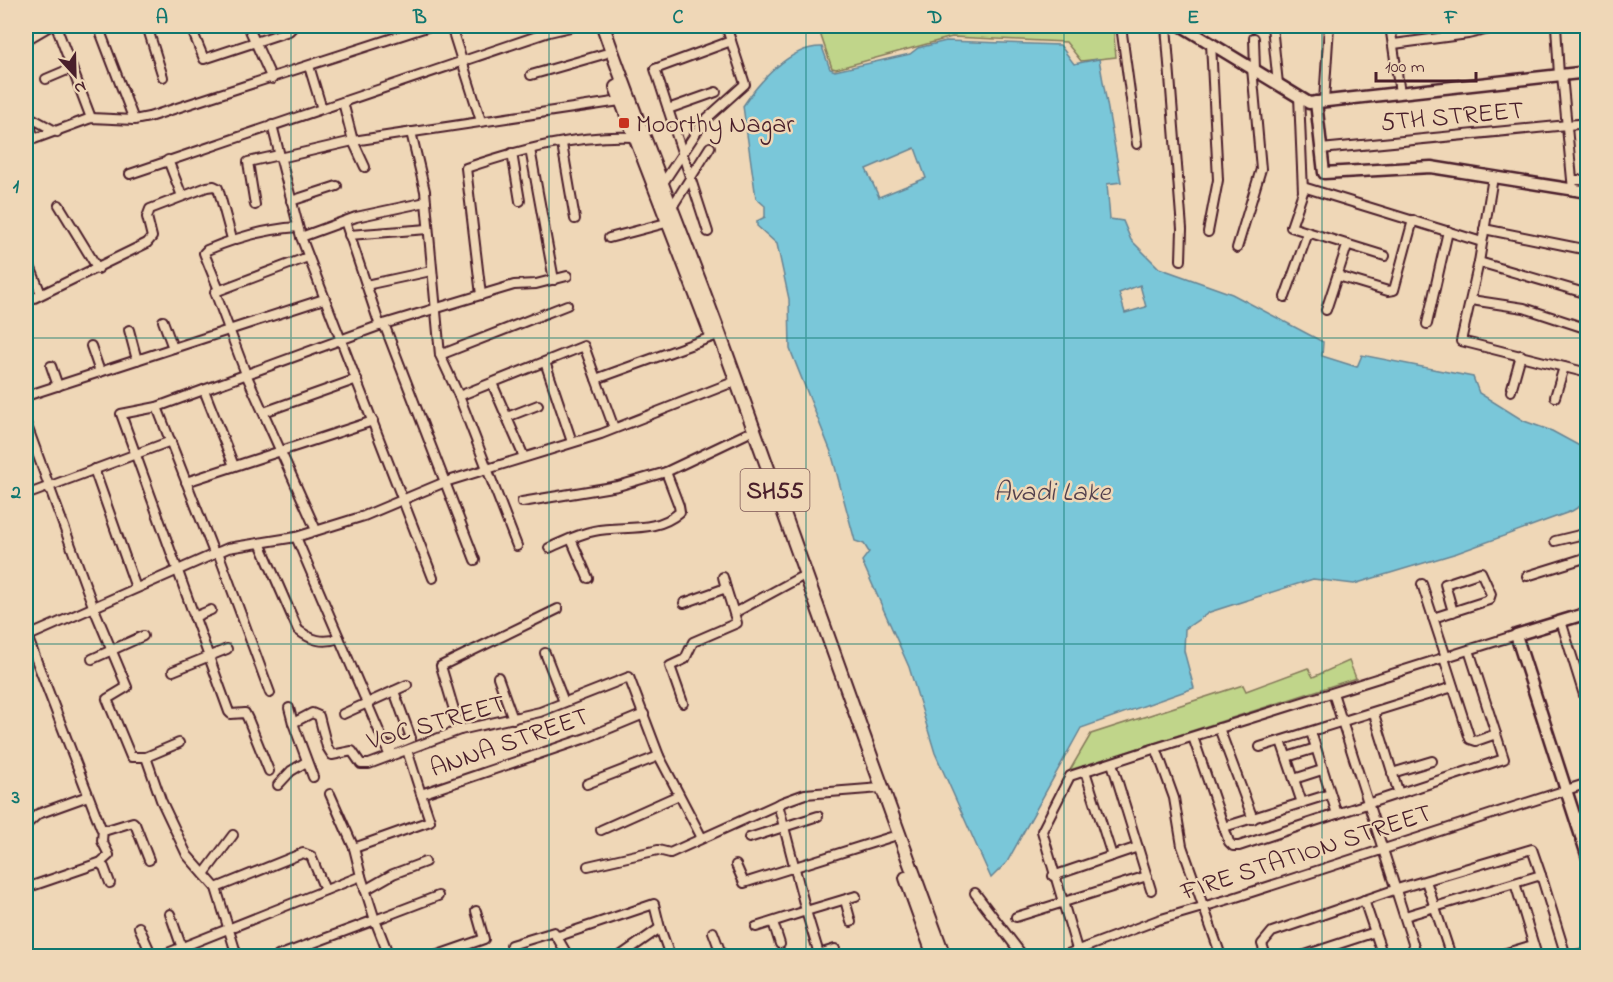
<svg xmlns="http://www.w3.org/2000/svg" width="1613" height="982" font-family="'Indie Flower',sans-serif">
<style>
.green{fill:#c0d58a;stroke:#857a5a;stroke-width:1.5}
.water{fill:#7ac7d9;stroke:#678493;stroke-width:1.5;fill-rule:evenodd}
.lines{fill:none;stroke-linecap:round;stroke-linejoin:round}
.street-casing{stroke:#4a1f2b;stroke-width:12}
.secondary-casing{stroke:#4a1f2b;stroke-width:15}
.primary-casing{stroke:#4a1f2b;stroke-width:16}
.street{stroke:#efd7b7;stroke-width:8}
.secondary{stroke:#efd7b7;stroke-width:10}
.primary{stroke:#efd7b7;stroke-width:12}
.grid{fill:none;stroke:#0f766e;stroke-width:1.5;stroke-opacity:0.55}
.poi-dot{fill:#c8321e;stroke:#efd7b7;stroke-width:2}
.labels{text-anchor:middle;stroke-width:5;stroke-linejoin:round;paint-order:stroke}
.shield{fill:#efd7b7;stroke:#7c5655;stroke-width:1.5}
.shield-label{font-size:24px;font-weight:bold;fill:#4a1f2b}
.street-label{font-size:26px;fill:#4a1f2b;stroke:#efd7b7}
.poi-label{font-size:26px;fill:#4a1f2b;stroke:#efd7b7;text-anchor:start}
.water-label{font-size:27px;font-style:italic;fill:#54414e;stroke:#efd7b7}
.neatline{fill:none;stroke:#0f766e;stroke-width:2}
.grid-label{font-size:20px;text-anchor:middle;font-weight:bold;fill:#0f766e}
</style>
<rect width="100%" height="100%" fill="#efd7b7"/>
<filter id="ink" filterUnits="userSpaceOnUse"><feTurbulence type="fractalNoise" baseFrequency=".0167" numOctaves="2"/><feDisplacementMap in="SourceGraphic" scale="12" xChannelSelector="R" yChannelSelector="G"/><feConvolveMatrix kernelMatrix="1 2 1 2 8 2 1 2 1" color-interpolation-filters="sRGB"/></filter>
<g filter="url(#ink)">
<g class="green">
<polygon points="833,26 1113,26 1116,57 1081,61 1066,42 952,37 836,69 832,68 820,33"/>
<polygon points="1349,661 1356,678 1070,770 1091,734 1243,685 1246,691 1308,668 1313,677"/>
</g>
<path class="water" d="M 946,41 L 1060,45 L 1074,64 L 1099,59 L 1121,182 L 1107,184 L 1110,219 L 1123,221 L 1131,240 L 1159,268 L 1232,294 L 1323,342 L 1322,356 L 1357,367 L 1362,355 L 1473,377 L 1479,393 L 1524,421 L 1552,431 L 1587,450 L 1587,502 L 1572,511 L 1457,553 L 1354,584 L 1313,579 L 1210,612 L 1185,629 L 1184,651 L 1194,688 L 1081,728 L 1007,862 L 991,878 L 935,753 L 909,667 L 862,561 L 869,552 L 864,544 L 855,541 L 831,452 L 790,349 L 789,299 L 777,244 L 757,226 L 757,221 L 765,217 L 765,206 L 756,198 L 743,106 C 759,82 790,46 822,47 L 830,69 L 835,71 L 910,54 L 918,48 ZM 915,148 L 926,178 L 879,197 L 866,169 ZM 1140,285 L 1146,307 L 1125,313 L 1119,293 Z"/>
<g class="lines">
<g class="street-casing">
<g id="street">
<polyline points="56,26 91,118"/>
<polyline points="98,26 134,120"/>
<polyline points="147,26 163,77"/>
<polyline points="248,26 272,79"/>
<polyline points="451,26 481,121"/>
<polyline points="1121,26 1137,144"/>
<polyline points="1166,26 1182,229 1181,260"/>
<polyline points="1272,26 1278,84"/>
<polyline points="1390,26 1400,93"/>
<polyline points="1556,26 1559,75"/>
<polyline points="192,30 204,59 289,31 294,26"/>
<polyline points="1254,38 1255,70"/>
<polyline points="26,40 50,26"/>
<polyline points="1394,44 1468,34 1503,26"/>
<polyline points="309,66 322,109"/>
<polyline points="531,75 604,54"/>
<polyline points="1562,75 1573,190"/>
<polyline points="46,79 72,68"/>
<polyline points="1299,96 1303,192 1291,227 1385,256"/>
<polyline points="1324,101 1329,26"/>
<polyline points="343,102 353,141 620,101"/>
<polyline points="668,109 716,92"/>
<polyline points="26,112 34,139 91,118 134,120 149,117 430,26"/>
<polyline points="26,115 57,132"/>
<polyline points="272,125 301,237 433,578"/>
<polyline points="411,132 425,191 440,355 459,396 517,546"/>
<polyline points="562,144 575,219"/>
<polyline points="530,149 554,280"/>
<polyline points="1321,149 1588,123"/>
<polyline points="512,153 520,201"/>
<polyline points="280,158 353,141 365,167"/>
<polyline points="168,160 182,196"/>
<polyline points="130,174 549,32 575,26"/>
<polyline points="1493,177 1479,262 1461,341 1588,373"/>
<polyline points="1573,180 1588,180"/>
<polyline points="663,183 704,121 745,84 731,41"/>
<polyline points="1303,187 1482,242"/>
<polyline points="291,201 337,186"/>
<polyline points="59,205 98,269"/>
<polyline points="255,205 248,162 279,155"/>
<polyline points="672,207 710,147"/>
<polyline points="345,221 380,326"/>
<polyline points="1484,229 1588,250"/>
<polyline points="708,232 655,69 731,41 726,26"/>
<polyline points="1208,232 1218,180 1211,43"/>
<polyline points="349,235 428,229"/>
<polyline points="301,237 356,217 426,202"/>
<polyline points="609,238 666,223"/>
<polyline points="1237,248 1261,169 1252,68"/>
<polyline points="26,256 41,294"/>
<polyline points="308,257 215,292 246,374 316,530"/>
<polyline points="1479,262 1588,294"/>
<polyline points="1338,276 1388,291 1394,290 1413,220"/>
<polyline points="366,285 431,271"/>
<path d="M 219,290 L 204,253 L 207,250 C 237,237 265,229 298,227"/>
<path d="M 481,295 L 466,168 C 519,150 578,134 635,137"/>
<polyline points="1285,297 1308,233"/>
<polyline points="1471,300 1524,308 1588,329"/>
<polyline points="26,302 147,243 152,237 147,217 150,209 207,187 214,186 218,188 232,239"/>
<polyline points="1326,310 1347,246"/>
<polyline points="163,321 173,348"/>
<polyline points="384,324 475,560"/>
<polyline points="1427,324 1448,231"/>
<polyline points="129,330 137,360"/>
<polyline points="91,346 100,372"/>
<polyline points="440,355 567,305"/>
<polyline points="545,362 572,442"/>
<polyline points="51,366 58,386"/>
<polyline points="492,383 524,457"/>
<polyline points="204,390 234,466"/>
<polyline points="1511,391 1521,355"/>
<polyline points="26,396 324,299"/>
<polyline points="459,396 584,346 596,379"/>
<polyline points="1555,397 1564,367"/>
<polyline points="157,407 214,553"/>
<polyline points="264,412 357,379"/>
<polyline points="507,417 538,405"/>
<polyline points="26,423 93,606 127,687 107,699 131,757 146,757 179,743"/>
<polyline points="614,428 596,379 712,337"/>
<polyline points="94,469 136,588"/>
<polyline points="186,482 373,421"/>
<polyline points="26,495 171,441"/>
<polyline points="522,502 618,486 666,472"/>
<polyline points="296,537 388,752"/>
<polyline points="571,539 588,578"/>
<polyline points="1555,541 1588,533"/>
<path d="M 260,543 L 298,630 C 311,640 323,644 339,638"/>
<path d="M 549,548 C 563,542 578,534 594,531 C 623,525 655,534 680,512 L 679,506 L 666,472 L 746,434"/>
<polyline points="218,552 270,693"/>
<polyline points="1527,576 1588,557"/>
<polyline points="723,577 726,588"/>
<polyline points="1422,584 1446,657"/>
<polyline points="734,613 799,578"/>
<polyline points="194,617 211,610"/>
<polyline points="1433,618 1489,600 1491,594 1481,572 1445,584 1453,612"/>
<polyline points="1561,621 1588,708"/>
<polyline points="27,636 101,828 107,830 133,822 135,824 149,860"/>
<polyline points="26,637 228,548 296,537 364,516 445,482 601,434 736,381"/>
<polyline points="545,653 564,702"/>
<polyline points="1444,658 1470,739 1476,741 1496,734"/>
<polyline points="92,659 143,636"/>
<polyline points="173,671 227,649"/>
<polyline points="498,677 513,719"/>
<polyline points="1333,693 1417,956"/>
<polyline points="683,703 670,666 685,659 693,642 737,623 726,588 684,603"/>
<polyline points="289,708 293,723"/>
<polyline points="343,714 407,685"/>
<polyline points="1374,714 1399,794"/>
<polyline points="1219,728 1253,819"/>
<polyline points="460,730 441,666 558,609"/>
<polyline points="1311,732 1337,814"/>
<polyline points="1193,737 1229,842 1233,846 1239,846 1504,759 1469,650"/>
<polyline points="1281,741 1302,803"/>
<polyline points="1260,747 1453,687"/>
<polyline points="407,750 421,794"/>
<polyline points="389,755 392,746 411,738 394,691"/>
<polyline points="146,757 161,800 187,855 216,888 237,956"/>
<polyline points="1287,757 1316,748"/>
<polyline points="1112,763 1151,890"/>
<polyline points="269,771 248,719 245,713 231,714 229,712 121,414 157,407 384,324 514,285 536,284 567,276"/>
<polyline points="1085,771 1112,856"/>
<polyline points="1392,773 1432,761"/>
<polyline points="313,777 293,723 312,713 319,716 327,747 332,755 352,751 361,764 369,764 460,730 540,712 629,677 659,756 702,838"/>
<polyline points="1294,779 1322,770"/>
<polyline points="587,784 659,756"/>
<polyline points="278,785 291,771 306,762"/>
<polyline points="26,825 38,814 88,796"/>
<polyline points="1224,827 1330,794"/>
<polyline points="601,830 679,795"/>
<polyline points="749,838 818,816"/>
<polyline points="354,848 430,821 421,794 586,738 644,714"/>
<polyline points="100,863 109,855 102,841 103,829"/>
<polyline points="736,865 744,883 891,837"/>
<polyline points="588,866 658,850 670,853 783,802 805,794 881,788"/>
<polyline points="204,874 233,835"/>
<polyline points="1541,875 1566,956"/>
<polyline points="1053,876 1138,847"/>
<polyline points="1426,881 1451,956"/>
<polyline points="1515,883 1537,956"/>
<polyline points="26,888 99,863 104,867 110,883"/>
<polyline points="216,888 303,853 311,856 325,890"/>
<polyline points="365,890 393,874 425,862"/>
<polyline points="975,893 1023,956"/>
<polyline points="845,900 851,922"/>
<polyline points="1364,900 1383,956"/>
<polyline points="170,914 182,948"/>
<polyline points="1016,917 1147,876"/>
<polyline points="773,922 780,944"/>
<polyline points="139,927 152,956"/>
<polyline points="756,927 806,911 778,804"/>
<polyline points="713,932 722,956"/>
<polyline points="556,937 654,904 660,928"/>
<polyline points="511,945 554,932 568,956"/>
<polyline points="819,954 835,949"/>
<polyline points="160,956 361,876 354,848 330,794"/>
<polyline points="278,956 375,920 361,876"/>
<polyline points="389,956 375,920 438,896"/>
<polyline points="435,956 484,939 476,911"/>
<polyline points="620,956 660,928 670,956"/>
<polyline points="813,956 819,954 806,911 856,896"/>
<polyline points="1062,956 1158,920 1233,898 1588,783"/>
<polyline points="1079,956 1042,831 1070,776 1156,748"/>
<polyline points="1221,956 1182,846 1174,798 1156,748 1516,635"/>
<polyline points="1266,956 1262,944 1272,932 1397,889 1532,849 1541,875 1405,916"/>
<polyline points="1302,956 1375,932"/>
<polyline points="1496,956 1533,945"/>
<polyline points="1571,956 1588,952"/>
</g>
</g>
<g class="secondary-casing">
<g id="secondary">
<polyline points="1182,26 1309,103 1588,72"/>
<polyline points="1316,102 1324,173 1431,167 1588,192"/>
<polyline points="1588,613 1516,635 1588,858"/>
</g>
</g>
<g class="primary-casing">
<g id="primary">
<path d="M 603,26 C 639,129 681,230 719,333 C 795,541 867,750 944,956"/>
<polyline points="616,87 710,331"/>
<polyline points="906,878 934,956"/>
</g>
</g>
<use href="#street" class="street"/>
<use href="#secondary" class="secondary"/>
<use href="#primary" class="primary"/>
</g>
</g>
<path class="grid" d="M 291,26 L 291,956M 549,26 L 549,956M 806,26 L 806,956M 1064,26 L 1064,956M 1322,26 L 1322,956M 26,338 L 1588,338M 26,644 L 1588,644"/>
<rect class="poi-dot" x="618" y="117" width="12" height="12" rx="3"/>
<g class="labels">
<rect class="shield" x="740.5" y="469" width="69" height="42" rx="4.5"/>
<g class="shield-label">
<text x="775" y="498">SH55</text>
</g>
<g class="street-label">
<text transform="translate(1452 115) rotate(-5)" y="9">5TH STREET</text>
<text transform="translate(436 721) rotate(-16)" y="9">VOC STREET</text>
<text transform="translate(509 741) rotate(-19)" y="9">ANNA STREET</text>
<text transform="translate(1306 851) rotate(-18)" y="9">FIRE STATION STREET</text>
</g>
<g class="poi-label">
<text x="636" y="132">Moorthy Nagar</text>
</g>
<g class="water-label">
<text x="1052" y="500">Avadi Lake</text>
</g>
</g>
<rect width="1613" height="982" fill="none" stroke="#efd7b7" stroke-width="66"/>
<g transform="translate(75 75) rotate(158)" stroke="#efd7b7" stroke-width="4.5" paint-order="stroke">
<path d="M0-4.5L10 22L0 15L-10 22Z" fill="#4a1f2b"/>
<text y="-9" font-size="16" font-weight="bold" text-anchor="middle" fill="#4a1f2b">N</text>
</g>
<path d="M1376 72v9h100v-9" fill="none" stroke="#4a1f2b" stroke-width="3"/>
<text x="1385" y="72" font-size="18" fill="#4a1f2b" stroke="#efd7b7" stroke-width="4.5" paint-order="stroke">100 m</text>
<rect x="33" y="33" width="1547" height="916" class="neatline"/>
<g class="grid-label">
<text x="162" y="23">A</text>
<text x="420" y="23">B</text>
<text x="678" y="23">C</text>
<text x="935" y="23">D</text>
<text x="1193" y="23">E</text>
<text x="1451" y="23">F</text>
<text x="16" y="192">1</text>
<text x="16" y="498">2</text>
<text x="16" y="803">3</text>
</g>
</svg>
